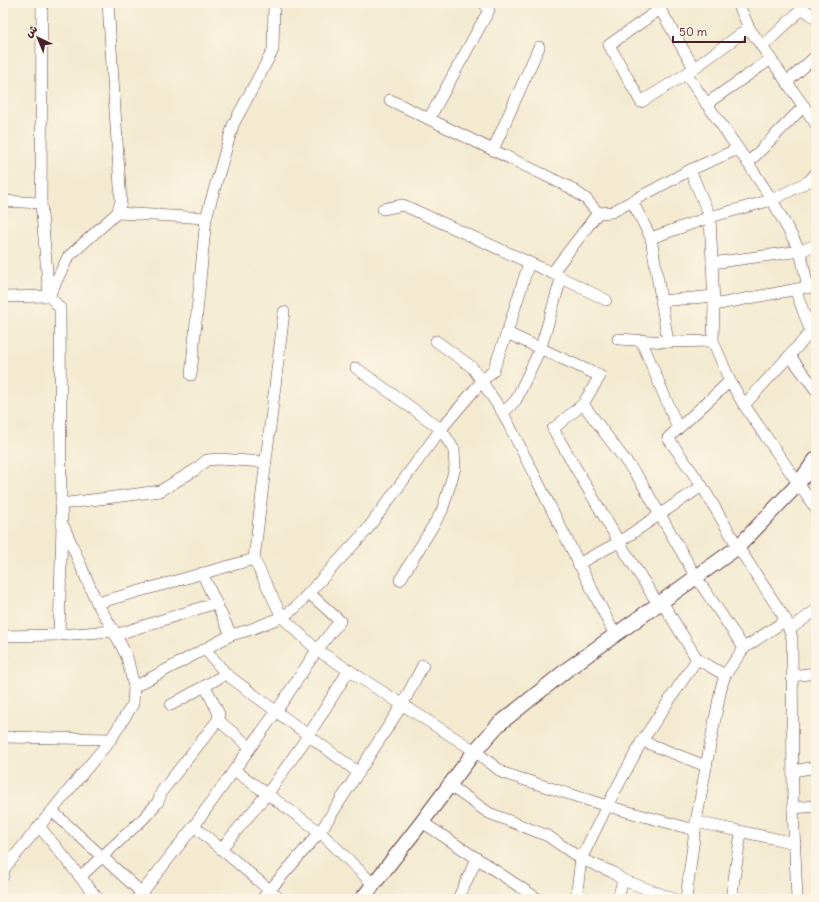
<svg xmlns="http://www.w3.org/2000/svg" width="819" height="902" font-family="Delius,'Playpen Sans Arabic',sans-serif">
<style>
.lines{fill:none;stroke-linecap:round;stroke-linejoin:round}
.minor-casing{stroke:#633d44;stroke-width:12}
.tertiary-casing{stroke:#633d44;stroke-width:16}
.minor{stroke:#fff;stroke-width:11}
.tertiary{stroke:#fff;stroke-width:14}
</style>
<rect width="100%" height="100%" fill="#fcf5e5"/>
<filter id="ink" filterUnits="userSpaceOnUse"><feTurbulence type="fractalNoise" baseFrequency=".025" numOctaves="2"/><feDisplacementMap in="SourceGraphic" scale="8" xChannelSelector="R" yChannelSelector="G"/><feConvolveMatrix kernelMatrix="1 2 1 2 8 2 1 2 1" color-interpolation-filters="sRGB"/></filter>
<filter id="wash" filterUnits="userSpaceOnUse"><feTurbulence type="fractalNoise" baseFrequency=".012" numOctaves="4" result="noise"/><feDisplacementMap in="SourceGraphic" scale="16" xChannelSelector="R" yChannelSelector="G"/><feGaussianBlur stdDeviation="0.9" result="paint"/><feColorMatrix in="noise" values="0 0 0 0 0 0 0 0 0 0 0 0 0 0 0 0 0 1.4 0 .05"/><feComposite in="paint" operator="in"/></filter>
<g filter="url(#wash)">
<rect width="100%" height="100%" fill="#f3ead0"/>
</g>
<g filter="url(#ink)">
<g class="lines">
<g class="minor-casing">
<g id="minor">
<polyline points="42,3 41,203 49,296 60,308 61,504 62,524 59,635"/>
<polyline points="654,3 660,9 694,68"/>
<polyline points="738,3 749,28 816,124"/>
<polyline points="797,3 816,19"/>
<polyline points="660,9 609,45 641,102 686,74 749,28"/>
<polyline points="762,47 803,8"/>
<polyline points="686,74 748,163 772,200 800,251 808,287"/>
<polyline points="787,82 816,56"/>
<polyline points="390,100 569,187 586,199 598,213 552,273"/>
<polyline points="706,104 771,59"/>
<polyline points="429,119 489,10 484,3"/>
<polyline points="493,150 539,47"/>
<polyline points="748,163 804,106"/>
<polyline points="690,170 710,217 714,305 713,341 730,381 744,405 816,509"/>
<polyline points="3,201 41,203"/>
<polyline points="632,201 651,238 668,342"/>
<polyline points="383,209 403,205 552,273 606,300"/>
<polyline points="117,213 206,218"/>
<polyline points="598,213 612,212 690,170 738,149"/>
<polyline points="651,238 710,217 772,200 809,181 816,173"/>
<polyline points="712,263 800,251 816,245"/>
<polyline points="3,297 49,296 68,257 117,213 121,202 108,3"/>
<polyline points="661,301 714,296"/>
<polyline points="714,305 808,287 816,289"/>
<polyline points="284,312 254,559 282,617 317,650 475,751 503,773 607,806 695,830"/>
<polyline points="507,333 600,376 583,404 553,429 619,542 658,604"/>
<polyline points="618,339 668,342 713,341"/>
<polyline points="641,340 678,428"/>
<polyline points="436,341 472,367 503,413 615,635"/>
<polyline points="790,356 816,390"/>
<polyline points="356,368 441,429 454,450 455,468 442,511 400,580"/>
<polyline points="191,375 206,218 233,125 273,50 274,3"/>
<polyline points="730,381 668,438 702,486 738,547 786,620 792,638 793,808 797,899"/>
<polyline points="583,404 640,480 696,577 744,648"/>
<polyline points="744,405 811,332 795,289"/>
<polyline points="503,413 516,400 541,347 561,279"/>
<polyline points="61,504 160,491 195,470 207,460 219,459 265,462"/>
<polyline points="578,564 619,542 702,486"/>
<polyline points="202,573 231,635"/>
<polyline points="662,602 697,659 725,675"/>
<polyline points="97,603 254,559"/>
<polyline points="789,630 816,610"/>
<polyline points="115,635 216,603"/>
<polyline points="3,636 59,635 114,631"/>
<polyline points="205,649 226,674 359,773"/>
<polyline points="792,676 816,673"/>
<polyline points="134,687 231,635 249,630 282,617 295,608 366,531 441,429 482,381 493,371 507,333 529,263"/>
<polyline points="171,705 226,674"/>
<polyline points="218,720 250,747"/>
<polyline points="3,737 111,739"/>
<polyline points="642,741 706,766"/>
<polyline points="234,770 320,832 373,884"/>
<polyline points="793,771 816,767"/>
<polyline points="449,785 489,813 548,836 581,859 612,872 623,880 674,899"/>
<polyline points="793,808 816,806"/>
<polyline points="52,811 142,893"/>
<polyline points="422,822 538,899"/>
<polyline points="696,822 795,843"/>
<polyline points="39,826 98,899"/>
<polyline points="194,826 280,899"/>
<polyline points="221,849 268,793 308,736 349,670"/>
<polyline points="3,876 4,869 111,739 133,704 134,687 127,657 114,631 97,603 64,527"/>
<polyline points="80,877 144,818 158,802 162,791 218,720 219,714 205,686"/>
<polyline points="137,899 194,826 276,712 317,650 340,621 309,593"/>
<polyline points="262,899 320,832 402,705 423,665"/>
<polyline points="458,899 477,858"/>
<polyline points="576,899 581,859 607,806 642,741 697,659"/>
<polyline points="618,899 623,880"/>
<polyline points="686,899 696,822 710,745 721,688 725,675 744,648 786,620"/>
<polyline points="731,899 741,833"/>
</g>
</g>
<g class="tertiary-casing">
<polyline id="tertiary" points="362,899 422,822 475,751 498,725 569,668 738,547 798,484 816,459"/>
</g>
<use href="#minor" class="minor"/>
<use href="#tertiary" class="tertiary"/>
</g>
</g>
<rect width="819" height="902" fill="none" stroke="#fcf5e5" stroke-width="16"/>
<g transform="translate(38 38) rotate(316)" stroke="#fcf5e5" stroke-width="3" paint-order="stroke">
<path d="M0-3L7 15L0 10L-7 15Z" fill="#4a1f2b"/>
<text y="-6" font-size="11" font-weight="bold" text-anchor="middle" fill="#4a1f2b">ش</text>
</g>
<path d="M673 36v6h72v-6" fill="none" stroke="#4a1f2b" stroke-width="2"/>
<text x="679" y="36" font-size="12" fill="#4a1f2b" stroke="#fcf5e5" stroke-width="3" paint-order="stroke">50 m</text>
</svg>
